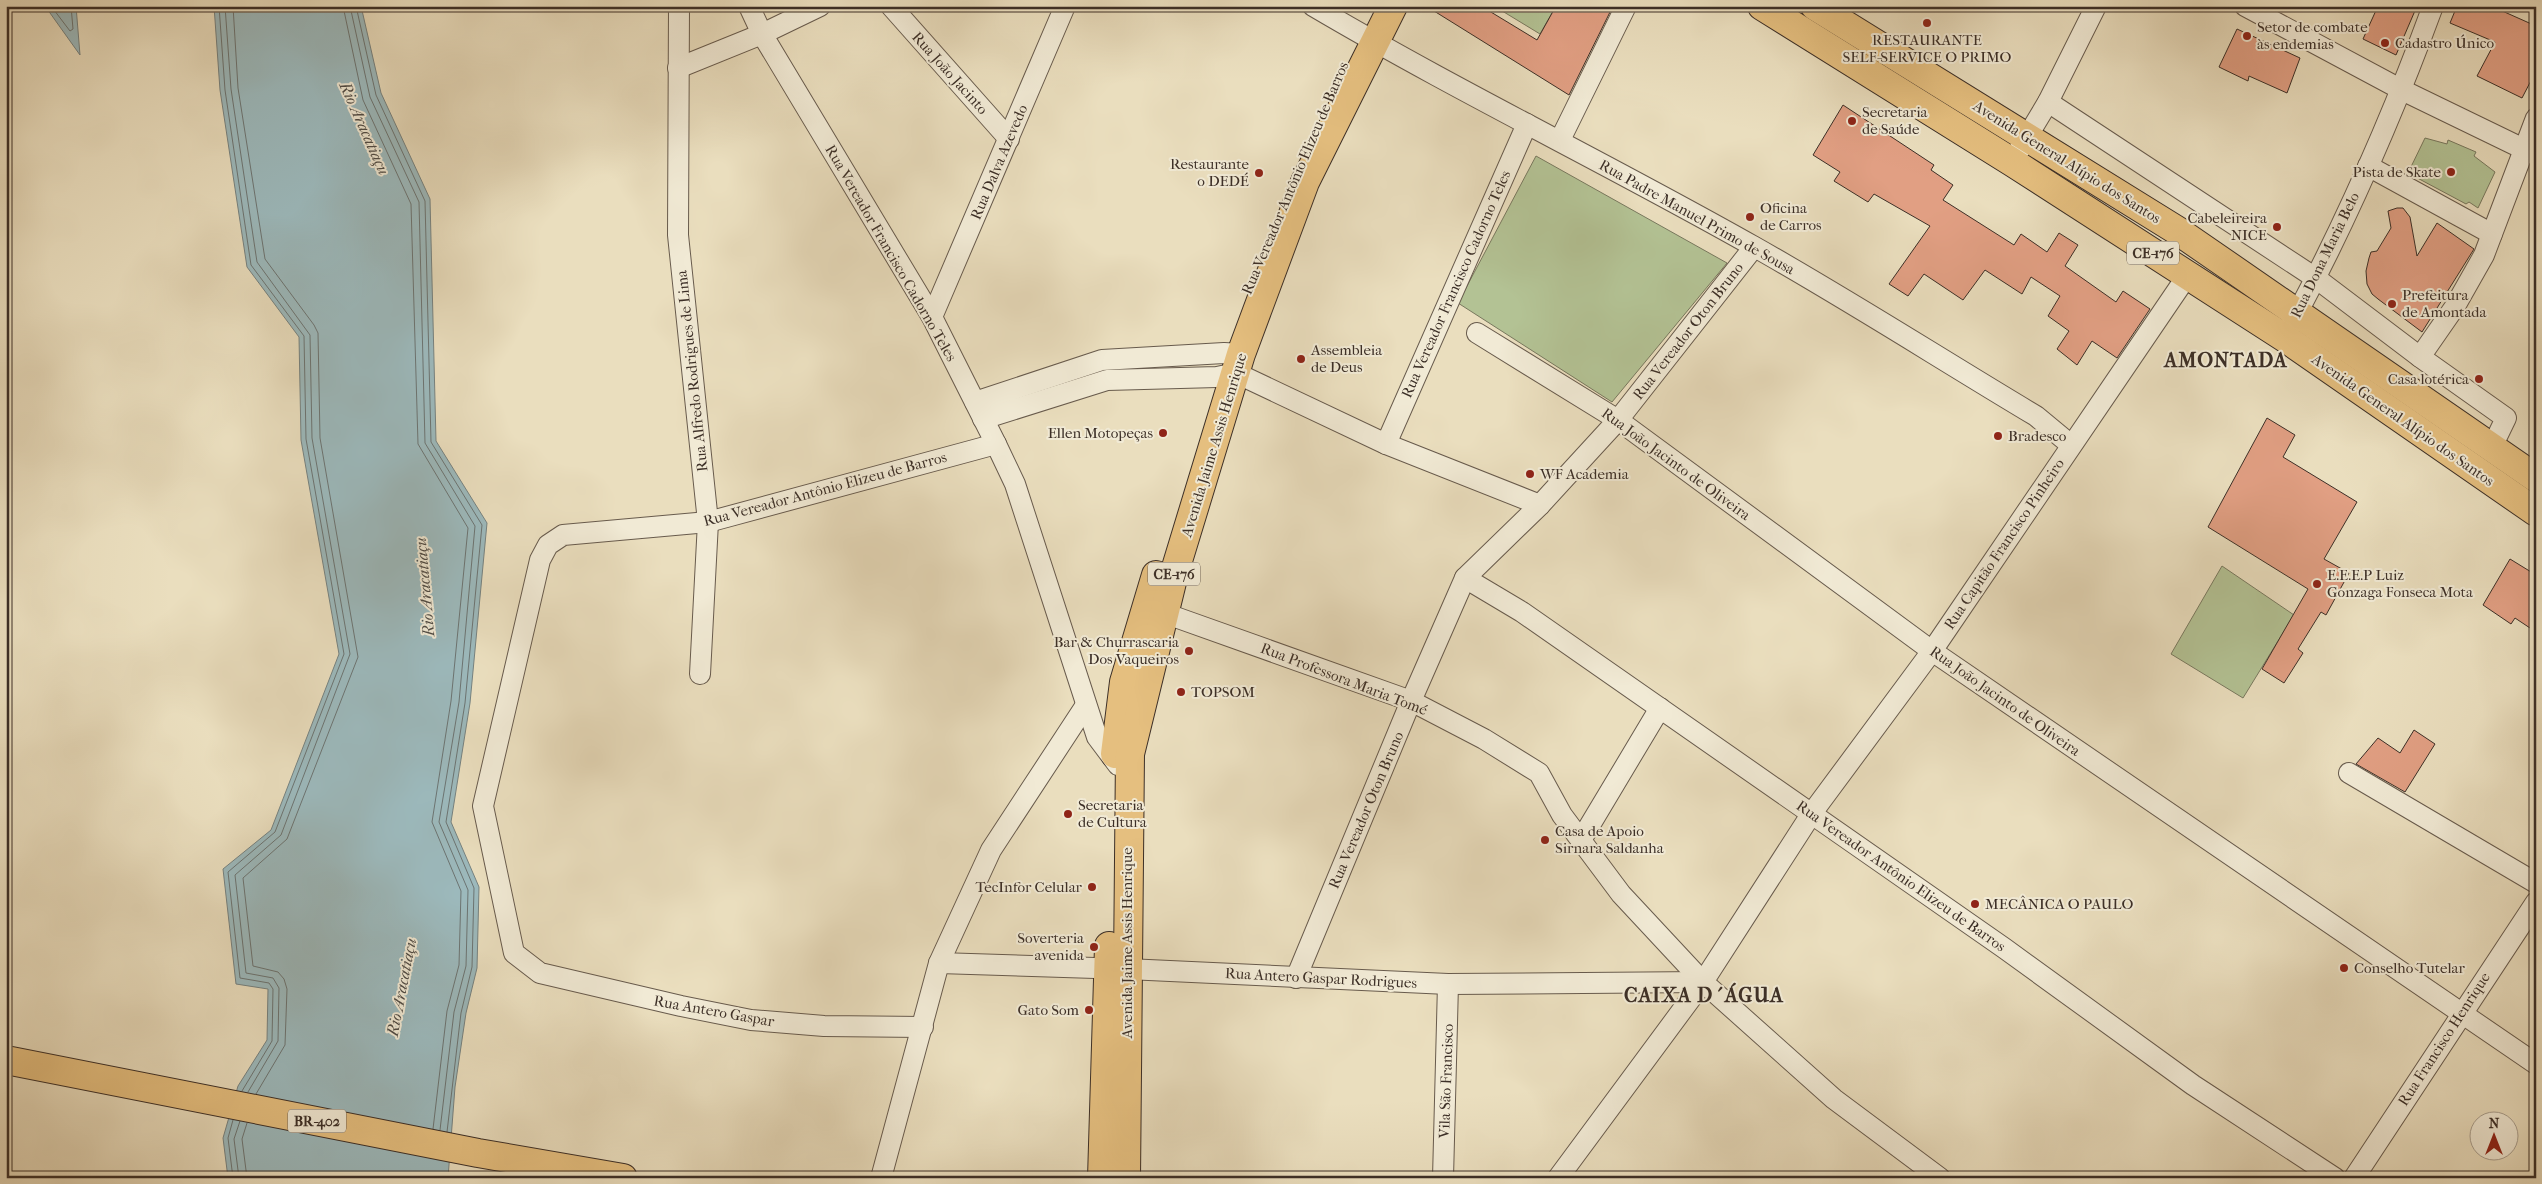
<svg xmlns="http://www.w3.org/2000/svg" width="2542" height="1184" font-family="'IM FELL French Canon',serif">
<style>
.green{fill:#b3c294;stroke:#78785e}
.water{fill:#9cb9bc;stroke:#768280}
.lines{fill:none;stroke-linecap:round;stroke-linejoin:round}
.shore{stroke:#6c7472;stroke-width:1}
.building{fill:#e19f83;stroke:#3c2f27}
.street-casing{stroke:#685b4d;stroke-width:22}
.primary-casing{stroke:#3c2f27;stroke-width:30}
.street{stroke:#f1ead5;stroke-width:20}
.primary{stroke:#e5bf7f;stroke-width:28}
.poi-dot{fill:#8f2418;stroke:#f1ead5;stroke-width:2}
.labels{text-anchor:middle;stroke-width:4;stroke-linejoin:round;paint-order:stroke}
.shield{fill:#f1ead5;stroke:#72675b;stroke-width:1}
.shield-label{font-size:14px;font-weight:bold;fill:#3c2f27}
.poi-label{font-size:15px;fill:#3c2f27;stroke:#f1ead5;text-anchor:start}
.street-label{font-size:15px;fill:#3c2f27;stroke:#f1ead5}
.water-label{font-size:16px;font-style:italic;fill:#4f4b45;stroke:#f1ead5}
.district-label{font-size:20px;font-weight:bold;letter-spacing:1px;fill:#3c2f27;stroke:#f1ead5}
</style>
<rect width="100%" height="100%" fill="#eadebe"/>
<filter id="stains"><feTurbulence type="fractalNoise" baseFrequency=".004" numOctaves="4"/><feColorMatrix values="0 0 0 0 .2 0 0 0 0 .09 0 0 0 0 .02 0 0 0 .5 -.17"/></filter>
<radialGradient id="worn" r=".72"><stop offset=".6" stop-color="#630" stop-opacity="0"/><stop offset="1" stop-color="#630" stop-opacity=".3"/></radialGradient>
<g class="green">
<polygon points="1494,6 1556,6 1540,34"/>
<polygon points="2425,138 2447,144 2448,140 2476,152 2474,156 2495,172 2478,208 2469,202 2466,204 2408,173"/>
<polygon points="1536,156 1727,263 1612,402 1458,303"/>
<polygon points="2222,566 2294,615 2243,698 2171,654"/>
</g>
<g class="water">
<polygon points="45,6 76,6 80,55"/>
<polygon points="214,6 361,6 381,93 430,199 436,441 487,523 470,703 451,822 479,887 477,968 466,1013 455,1087 448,1178 228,1178 223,1138 238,1086 267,1040 268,989 236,984 223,869 271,830 339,654 301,440 299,337 247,267 220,90"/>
</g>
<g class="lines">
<g class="shore">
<polyline points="51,6 70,31 73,29 71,6"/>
<polyline points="219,6 225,90 251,265 304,336 306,439 344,654 275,832 228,872 240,978 269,983 273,989 272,1041 242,1091"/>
<polyline points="225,6 231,89 257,262 310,335 312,438 350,654 281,835 235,875 246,973 273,978 279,988 278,1041 248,1092"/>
<polyline points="233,6 238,88 265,259 314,325 318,333 320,438 358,657 287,839 243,878 253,966 278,972 284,979 287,989 285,1045 256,1094"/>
<polyline points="343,6 363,100 411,204 418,444 468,528 451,701 432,822 461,891 459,965 447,1011 433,1129"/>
<polyline points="350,6 370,97 419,202 425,443 475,526 459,702 439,822 468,890 466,966 454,1012 440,1130"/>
<polyline points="356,6 376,95 425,201 431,442 482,525 465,703 446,822 474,888 472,967 461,1013 447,1132"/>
<polyline points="233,1178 228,1138 233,1120"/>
<polyline points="239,1178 234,1139 240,1121"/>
<polyline points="247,1178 242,1139 247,1123"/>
</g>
</g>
<g class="building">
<polygon points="1426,6 1481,6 1537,40 1556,6 1613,6 1569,95"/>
<polygon points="2378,6 2417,6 2396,55 2363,39"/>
<polygon points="2457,6 2491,6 2536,26 2536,71 2522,98 2477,76 2495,42 2450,23"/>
<polygon points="2237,29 2300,58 2287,93 2249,76 2248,81 2219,67"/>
<polygon points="1843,105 1934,165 1931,170 1953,185 1943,200 2014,245 2021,234 2047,252 2059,233 2078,245 2065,266 2116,302 2123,291 2150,309 2117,358 2092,341 2077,365 2057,349 2069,331 2048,316 2060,296 2031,277 2022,294 1985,270 1963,300 1924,274 1908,296 1889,284 1930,226 1874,194 1868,202 1834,181 1840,172 1813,155"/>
<polygon points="2397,208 2403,208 2410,217 2417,256 2437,223 2474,249 2422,332 2378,299 2372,294 2367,284 2366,271 2369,258 2371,252 2377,251 2391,228 2388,211"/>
<polygon points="2267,418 2295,435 2283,457 2357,502 2324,559 2349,573 2326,615 2321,612 2298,649 2303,653 2284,683 2262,669 2308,589 2208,527"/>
<polygon points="2510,559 2536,575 2536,632 2515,618 2511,624 2483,605"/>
<polygon points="2414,730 2435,744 2405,792 2356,764 2378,738 2400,753"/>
</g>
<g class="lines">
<g class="street-casing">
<g id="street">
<polyline points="679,6 678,235 708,522 700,674"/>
<polyline points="749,6 762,34 932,317 996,444 1015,484 1097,737 1118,765"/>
<polyline points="891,6 1009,139"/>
<path d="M 1313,6 C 1457,91 1608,164 1753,246 C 1849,300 1942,360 2036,416 L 2071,445"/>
<polyline points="2245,6 2402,90 2536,155"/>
<polyline points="678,68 762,34 820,6"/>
<polyline points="2048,102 2317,279 2420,357 2506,418 2492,447"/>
<polyline points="1560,140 1626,6"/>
<polyline points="2012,162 2048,102 2096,6"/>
<polyline points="2368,166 2492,234"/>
<polyline points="932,317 1065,6"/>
<path d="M 2291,325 C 2346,222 2393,115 2433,6"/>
<polyline points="1477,333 1618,420 1932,651 2536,1064"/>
<polyline points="2420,357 2454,308 2484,255 2536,118"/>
<polyline points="975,402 1102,360 1224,353 1241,354"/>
<polyline points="983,419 1107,380 1217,377 1236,373 1386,444 1540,505"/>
<polyline points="1386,444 1527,124"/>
<polyline points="1465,578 1522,612 2004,948 2193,1085 2335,1178"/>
<polyline points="1164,613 1411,701 1484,739 1539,773 1562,815 1621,894 1703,982 1834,1099 1940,1178"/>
<polyline points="2349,773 2536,883"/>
<polyline points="1581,840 1660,708"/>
<polyline points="939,963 1127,969 1448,984 1703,982"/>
<polyline points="1296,978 1411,701 1465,578 1540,505 1618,420 1754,247"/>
<polyline points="923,1027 824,1026 751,1020 681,1006 540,973 514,953 483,806 540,560 548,545 563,535 708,522 996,444"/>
<polyline points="881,1178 939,963 991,850 1086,705"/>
<polyline points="1443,1178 1448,984"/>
<polyline points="1558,1178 1703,982 1812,813 1932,651 2187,276"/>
<polyline points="2354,1178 2536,902"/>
</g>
</g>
<g class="primary-casing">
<g id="primary">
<polyline points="1762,6 2012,162 2285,338 2536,512"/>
<polyline points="1815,6 2178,231 2536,478"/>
<polyline points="1115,754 1124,682 1156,575"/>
<polyline points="6,1060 478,1153 623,1178"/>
<polyline points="1102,1178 1109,946"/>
<polyline points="1126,1178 1130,754 1174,574 1241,354 1305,182 1393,6"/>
</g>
</g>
<use href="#street" class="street"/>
<use href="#primary" class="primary"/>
</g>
<g class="poi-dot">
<circle cx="1927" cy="23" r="5"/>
<circle cx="2247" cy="36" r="5"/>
<circle cx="2385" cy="43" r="5"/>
<circle cx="1852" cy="121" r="5"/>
<circle cx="2451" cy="172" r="5"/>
<circle cx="1259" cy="173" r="5"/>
<circle cx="1750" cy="217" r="5"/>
<circle cx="2277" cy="227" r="5"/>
<circle cx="2392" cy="304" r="5"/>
<circle cx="1301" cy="359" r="5"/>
<circle cx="2479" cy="379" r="5"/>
<circle cx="1163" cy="433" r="5"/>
<circle cx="1998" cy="436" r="5"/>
<circle cx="1530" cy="474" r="5"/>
<circle cx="2317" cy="584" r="5"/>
<circle cx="1189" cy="651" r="5"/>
<circle cx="1181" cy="692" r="5"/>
<circle cx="1068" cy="814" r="5"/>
<circle cx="1545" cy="840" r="5"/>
<circle cx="1092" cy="887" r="5"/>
<circle cx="1975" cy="904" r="5"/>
<circle cx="1094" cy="947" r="5"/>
<circle cx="2344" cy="968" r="5"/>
<circle cx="1089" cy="1010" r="5"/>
</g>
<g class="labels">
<g class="shield">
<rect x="2127" y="241.5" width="52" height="23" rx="4"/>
<rect x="1148" y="562.5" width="52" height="23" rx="4"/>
<rect x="288" y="1109.5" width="58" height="23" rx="4"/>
</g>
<g class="shield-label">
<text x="2153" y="258">CE-176</text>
<text x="1174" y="579">CE-176</text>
<text x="317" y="1126">BR-402</text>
</g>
<g class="poi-label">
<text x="2257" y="32">Setor de combate<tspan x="2257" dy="17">às endemias</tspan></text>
<text x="1927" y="45" text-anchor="middle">RESTAURANTE<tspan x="1927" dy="17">SELF-SERVICE O PRIMO</tspan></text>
<text x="2395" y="48">Cadastro Único</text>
<text x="1862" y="117">Secretaria<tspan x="1862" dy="17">de Saúde</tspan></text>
<text x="1249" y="169" text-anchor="end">Restaurante<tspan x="1249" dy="17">o DEDÉ</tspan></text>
<text x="2441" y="177" text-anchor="end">Pista de Skate</text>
<text x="1760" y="213">Oficina<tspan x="1760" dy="17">de Carros</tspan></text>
<text x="2267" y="223" text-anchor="end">Cabeleireira<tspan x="2267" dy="17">NICE</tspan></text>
<text x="2402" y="300">Prefeitura<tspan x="2402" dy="17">de Amontada</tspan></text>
<text x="1311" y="355">Assembleia<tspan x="1311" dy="17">de Deus</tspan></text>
<text x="2469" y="384" text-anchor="end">Casa lotérica</text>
<text x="1153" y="438" text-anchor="end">Ellen Motopeças</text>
<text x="2008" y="441">Bradesco</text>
<text x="1540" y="479">WF Academia</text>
<text x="2327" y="580">E.E.E.P Luiz<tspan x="2327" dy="17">Gonzaga Fonseca Mota</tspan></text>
<text x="1179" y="647" text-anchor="end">Bar &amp; Churrascaria<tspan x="1179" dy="17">Dos Vaqueiros</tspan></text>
<text x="1191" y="697">TOPSOM</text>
<text x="1078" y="810">Secretaria<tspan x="1078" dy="17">de Cultura</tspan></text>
<text x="1555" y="836">Casa de Apoio<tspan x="1555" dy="17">Sirnara Saldanha</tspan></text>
<text x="1082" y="892" text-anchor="end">TecInfor Celular</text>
<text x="1985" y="909">MECÂNICA O PAULO</text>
<text x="1084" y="943" text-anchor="end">Soverteria<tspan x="1084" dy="17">avenida</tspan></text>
<text x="2354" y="973">Conselho Tutelar</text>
<text x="1079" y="1015" text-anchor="end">Gato Som</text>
</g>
<g class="street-label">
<text transform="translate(950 73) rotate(48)" y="5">Rua João Jacinto</text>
<text transform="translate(999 162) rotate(-67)" y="5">Rua Dalva Azevedo</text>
<text transform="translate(2067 162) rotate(32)" y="5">Avenida General Alípio dos Santos</text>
<text transform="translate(1295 178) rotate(-67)" y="5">Rua Vereador Antônio Elizeu de Barros</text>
<text transform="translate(1697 217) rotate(29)" y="5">Rua Padre Manuel Primo de Sousa</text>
<text transform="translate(891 253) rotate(60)" y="5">Rua Vereador Francisco Cadorno Teles</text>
<text transform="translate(2325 255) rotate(-64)" y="5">Rua Dona Maria Belo</text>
<text transform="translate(1456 284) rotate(-66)" y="5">Rua Vereador Francisco Cadorno Teles</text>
<text transform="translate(1688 331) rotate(-52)" y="5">Rua Vereador Oton Bruno</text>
<text transform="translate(692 371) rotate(-96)" y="5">Rua Alfredo Rodrigues de Lima</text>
<text transform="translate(2403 420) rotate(35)" y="5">Avenida General Alípio dos Santos</text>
<text transform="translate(1214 445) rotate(-73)" y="5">Avenida Jaime Assis Henrique</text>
<text transform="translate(1676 464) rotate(36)" y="5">Rua João Jacinto de Oliveira</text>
<text transform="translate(825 489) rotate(-15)" y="5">Rua Vereador Antônio Elizeu de Barros</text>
<text transform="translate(2004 544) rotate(-56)" y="5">Rua Capitão Francisco Pinheiro</text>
<text transform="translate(1344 679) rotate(21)" y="5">Rua Professora Maria Tomé</text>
<text transform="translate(2005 701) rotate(35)" y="5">Rua João Jacinto de Oliveira</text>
<text transform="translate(1366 810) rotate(-67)" y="5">Rua Vereador Oton Bruno</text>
<text transform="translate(1901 876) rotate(35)" y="5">Rua Vereador Antônio Elizeu de Barros</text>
<text transform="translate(1127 943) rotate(-90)" y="5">Avenida Jaime Assis Henrique</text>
<text transform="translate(1321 978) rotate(3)" y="5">Rua Antero Gaspar Rodrigues</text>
<text transform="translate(714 1011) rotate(10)" y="5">Rua Antero Gaspar</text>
<text transform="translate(2444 1039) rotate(-57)" y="5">Rua Francisco Henrique</text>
<text transform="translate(1446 1081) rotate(-88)" y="5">Vila São Francisco</text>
</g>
<g class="water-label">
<text transform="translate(365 128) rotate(66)" y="6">Rio Aracatiaçu</text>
<text transform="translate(424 587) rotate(-95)" y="6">Rio Aracatiaçu</text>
<text transform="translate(401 987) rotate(-79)" y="6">Rio Aracatiaçu</text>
</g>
<g class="district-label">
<text x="2226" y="367">AMONTADA</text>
<text x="1704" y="1002">CAIXA D´ÁGUA</text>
</g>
</g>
<rect width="2542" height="1184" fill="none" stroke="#eadebe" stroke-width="25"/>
<rect x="8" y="8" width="2527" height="1169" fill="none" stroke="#3c2f27" stroke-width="2.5"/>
<rect x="12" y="12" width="2517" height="1159" fill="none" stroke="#3c2f27"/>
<g transform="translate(2494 1136)"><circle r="24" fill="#f1ead5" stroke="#a99f8f"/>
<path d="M0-4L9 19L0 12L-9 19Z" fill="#8f2418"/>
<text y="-8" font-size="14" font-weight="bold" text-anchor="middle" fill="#3c2f27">N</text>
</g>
<rect width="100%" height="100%" filter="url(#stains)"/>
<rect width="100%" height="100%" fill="url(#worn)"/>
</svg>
